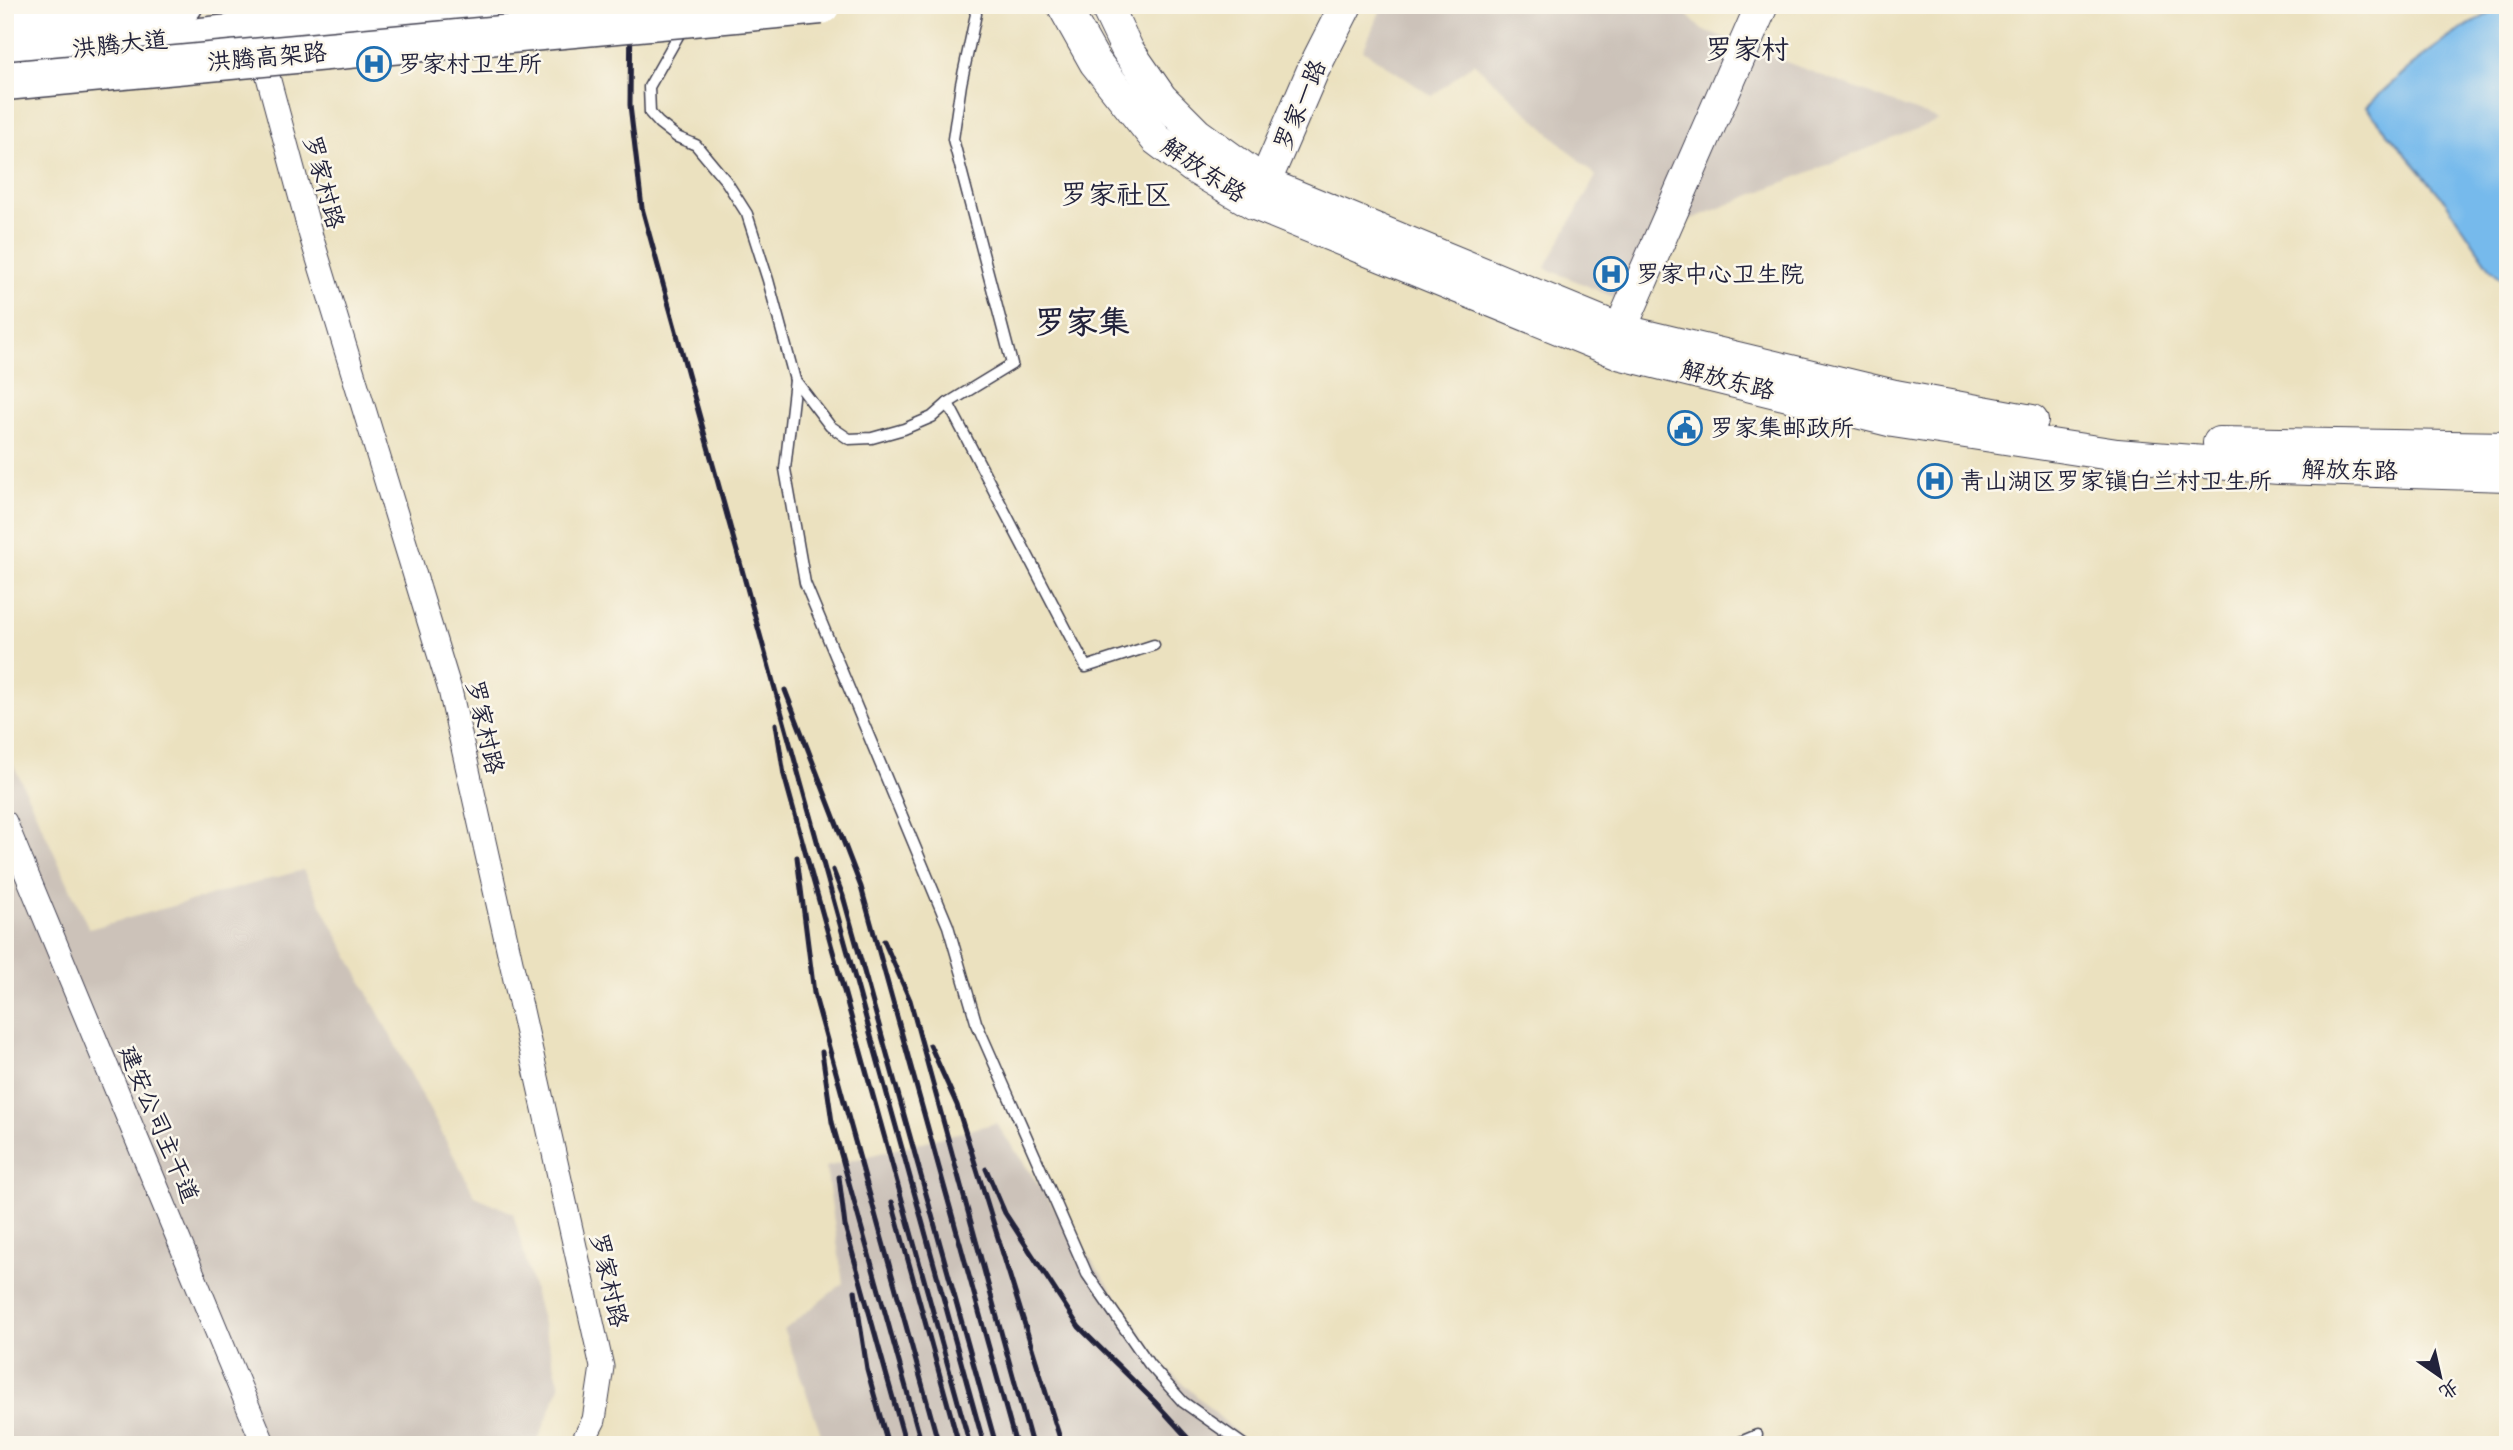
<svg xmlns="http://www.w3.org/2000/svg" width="2513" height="1450" font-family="Dekko,'LXGW WenKai TC',sans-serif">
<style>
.industrial{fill:#ccc2b9}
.water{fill:#76baec;stroke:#4c6e94;stroke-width:2}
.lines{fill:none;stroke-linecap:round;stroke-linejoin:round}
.lane-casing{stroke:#403f4f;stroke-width:13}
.street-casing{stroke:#403f4f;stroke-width:25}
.secondary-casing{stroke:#403f4f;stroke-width:34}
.primary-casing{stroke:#403f4f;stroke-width:38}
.lane{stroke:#fff;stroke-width:10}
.street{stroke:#fff;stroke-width:23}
.secondary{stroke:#fff;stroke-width:32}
.primary{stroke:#fff;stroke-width:35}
.rail{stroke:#22223b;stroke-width:5}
.highway-bridge-casing{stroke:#403f4f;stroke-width:41;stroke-linecap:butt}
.highway-bridge{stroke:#fff;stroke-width:38}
.labels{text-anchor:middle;stroke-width:5;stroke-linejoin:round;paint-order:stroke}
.street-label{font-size:24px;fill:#22223b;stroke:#fbf7ec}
.poi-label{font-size:24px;fill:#22223b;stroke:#fbf7ec;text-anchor:start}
.quarter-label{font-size:28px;fill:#22223b;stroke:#fbf7ec}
.district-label{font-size:32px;font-weight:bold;fill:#22223b;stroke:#fbf7ec}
</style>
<rect width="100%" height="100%" fill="#fbf7ec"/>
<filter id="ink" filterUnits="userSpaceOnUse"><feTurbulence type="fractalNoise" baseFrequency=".0143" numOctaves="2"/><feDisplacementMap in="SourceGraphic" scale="14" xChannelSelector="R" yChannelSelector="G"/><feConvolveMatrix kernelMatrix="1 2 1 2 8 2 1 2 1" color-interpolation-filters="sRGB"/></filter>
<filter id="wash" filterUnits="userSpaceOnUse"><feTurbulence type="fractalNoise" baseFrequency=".00686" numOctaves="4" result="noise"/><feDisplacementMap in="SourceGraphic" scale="28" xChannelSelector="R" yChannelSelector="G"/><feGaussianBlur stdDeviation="1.57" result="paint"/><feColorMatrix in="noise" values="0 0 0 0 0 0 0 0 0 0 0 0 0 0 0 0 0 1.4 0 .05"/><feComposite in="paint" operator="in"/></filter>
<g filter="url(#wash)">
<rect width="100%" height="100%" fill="#ebe1bf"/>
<g class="industrial">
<polygon points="1383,5 1677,5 1702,30 1939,120 1672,227 1635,306 1545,268 1596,176 1474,63 1432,96 1363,50"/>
<polygon points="5,746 89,929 303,870 475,1196 513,1213 560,1386 536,1445 5,1445"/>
<polygon points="996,1123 1167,1369 1250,1445 825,1445 784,1330 843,1283 826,1167"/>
</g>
<path class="water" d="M 2508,5 L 2508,285 L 2491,269 L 2446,202 L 2366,107 C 2408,67 2453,28 2508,5 Z"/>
</g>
<g filter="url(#ink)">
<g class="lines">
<g class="lane-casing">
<g id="lane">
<polyline points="973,5 976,14 961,84 953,139 1012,364 948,403 1086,667 1154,645"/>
<polyline points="683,27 649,87 650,113 659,123 677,137 696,145 726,181 747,214 768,280 795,380 830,426 849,439 872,438 904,429 932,417 948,403"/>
<polyline points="795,380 785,469 805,583 948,926 976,1022 1087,1274 1149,1364 1183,1402 1244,1445"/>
<polyline points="1733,1445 1757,1435"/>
</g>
</g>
<g class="street-casing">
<g id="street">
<polyline points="260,47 311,236 450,690 602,1367 594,1420 581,1445"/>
<polyline points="5,822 264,1445"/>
</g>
</g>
<g class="secondary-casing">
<g id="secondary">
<polyline points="1063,5 1095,62 1156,139 1193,167 1255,204 1622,354 1893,421 2117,455 2279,468 2508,475"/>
<polyline points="1106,5 1127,49 1161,98 1197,134 1266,184 1620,330 1895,396 2032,421"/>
<polyline points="1257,200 1313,70 1346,5"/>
<polyline points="1620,330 1762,5"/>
<polyline points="2219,443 2508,448"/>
</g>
</g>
<g class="primary-casing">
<g id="primary">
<polyline points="5,23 185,5"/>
<polyline points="5,56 330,22 574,11"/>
</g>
</g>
<use href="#lane" class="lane"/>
<use href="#street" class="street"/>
<use href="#secondary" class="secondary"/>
<use href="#primary" class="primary"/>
<g class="rail">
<polyline points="631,5 630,105 642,208 984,1445"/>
<polyline points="785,690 861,887 1016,1445"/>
<polyline points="776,724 784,775 970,1445"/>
<polyline points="797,857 814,993 939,1445"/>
<polyline points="833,870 843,896 996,1445"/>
<polyline points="884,941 910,1000 1032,1445"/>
<polyline points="930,1045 957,1105 1062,1445"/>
<polyline points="822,1052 832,1122 922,1445"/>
<polyline points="986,1169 1005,1213 1079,1327 1154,1401 1194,1445"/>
<polyline points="839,1177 845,1226 906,1445"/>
<polyline points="892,1202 959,1445"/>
<polyline points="855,1291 867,1369 888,1445"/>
</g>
<g class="highway-bridge-casing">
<polyline id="highway-bridge" points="5,81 821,5"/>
</g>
<use href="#highway-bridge" class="highway-bridge"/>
</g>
</g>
<defs>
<g id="hospital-ring" transform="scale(1.75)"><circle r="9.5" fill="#fbf7ec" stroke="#1f6fb2" stroke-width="1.5"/><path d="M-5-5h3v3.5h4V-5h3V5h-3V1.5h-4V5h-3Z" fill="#1f6fb2"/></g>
<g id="civic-ring" transform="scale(1.75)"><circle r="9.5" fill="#fbf7ec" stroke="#1f6fb2" stroke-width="1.5"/><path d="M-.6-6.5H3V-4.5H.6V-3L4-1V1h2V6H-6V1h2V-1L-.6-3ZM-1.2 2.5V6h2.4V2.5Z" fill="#1f6fb2"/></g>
</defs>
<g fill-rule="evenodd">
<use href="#hospital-ring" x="374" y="64"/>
<use href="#hospital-ring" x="1611" y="274"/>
<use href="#civic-ring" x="1685" y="428"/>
<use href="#hospital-ring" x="1935" y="481"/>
</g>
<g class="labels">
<g class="street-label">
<text transform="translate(120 44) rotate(-6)" y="8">洪腾大道</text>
<text transform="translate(267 57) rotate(-5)" y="8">洪腾高架路</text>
<text transform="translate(1300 105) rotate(-67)" y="8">罗家一路</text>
<text transform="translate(1204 170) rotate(34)" y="8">解放东路</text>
<text transform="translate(324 182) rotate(75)" y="8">罗家村路</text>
<text transform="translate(1728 380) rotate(14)" y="8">解放东路</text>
<text transform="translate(2350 470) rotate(1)" y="8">解放东路</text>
<text transform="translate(485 727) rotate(77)" y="8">罗家村路</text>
<text transform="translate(159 1124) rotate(67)" y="8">建安公司主干道</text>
<text transform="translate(609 1280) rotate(77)" y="8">罗家村路</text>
</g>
<g class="poi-label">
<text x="398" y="72">罗家村卫生所</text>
<text x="1636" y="282">罗家中心卫生院</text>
<text x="1710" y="436">罗家集邮政所</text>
<text x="1960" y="489">青山湖区罗家镇白兰村卫生所</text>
</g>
<g class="quarter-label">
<text x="1747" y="59">罗家村</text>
<text x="1116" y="204">罗家社区</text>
</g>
<g class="district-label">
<text x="1082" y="333">罗家集</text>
</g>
</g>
<rect width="2513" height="1450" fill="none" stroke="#fbf7ec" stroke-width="28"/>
<g transform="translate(2440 1376) rotate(146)" stroke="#fbf7ec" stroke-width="5" paint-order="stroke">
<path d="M0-5L12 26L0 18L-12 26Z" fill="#22223b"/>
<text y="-10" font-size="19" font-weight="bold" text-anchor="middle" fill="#22223b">北</text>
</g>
</svg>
